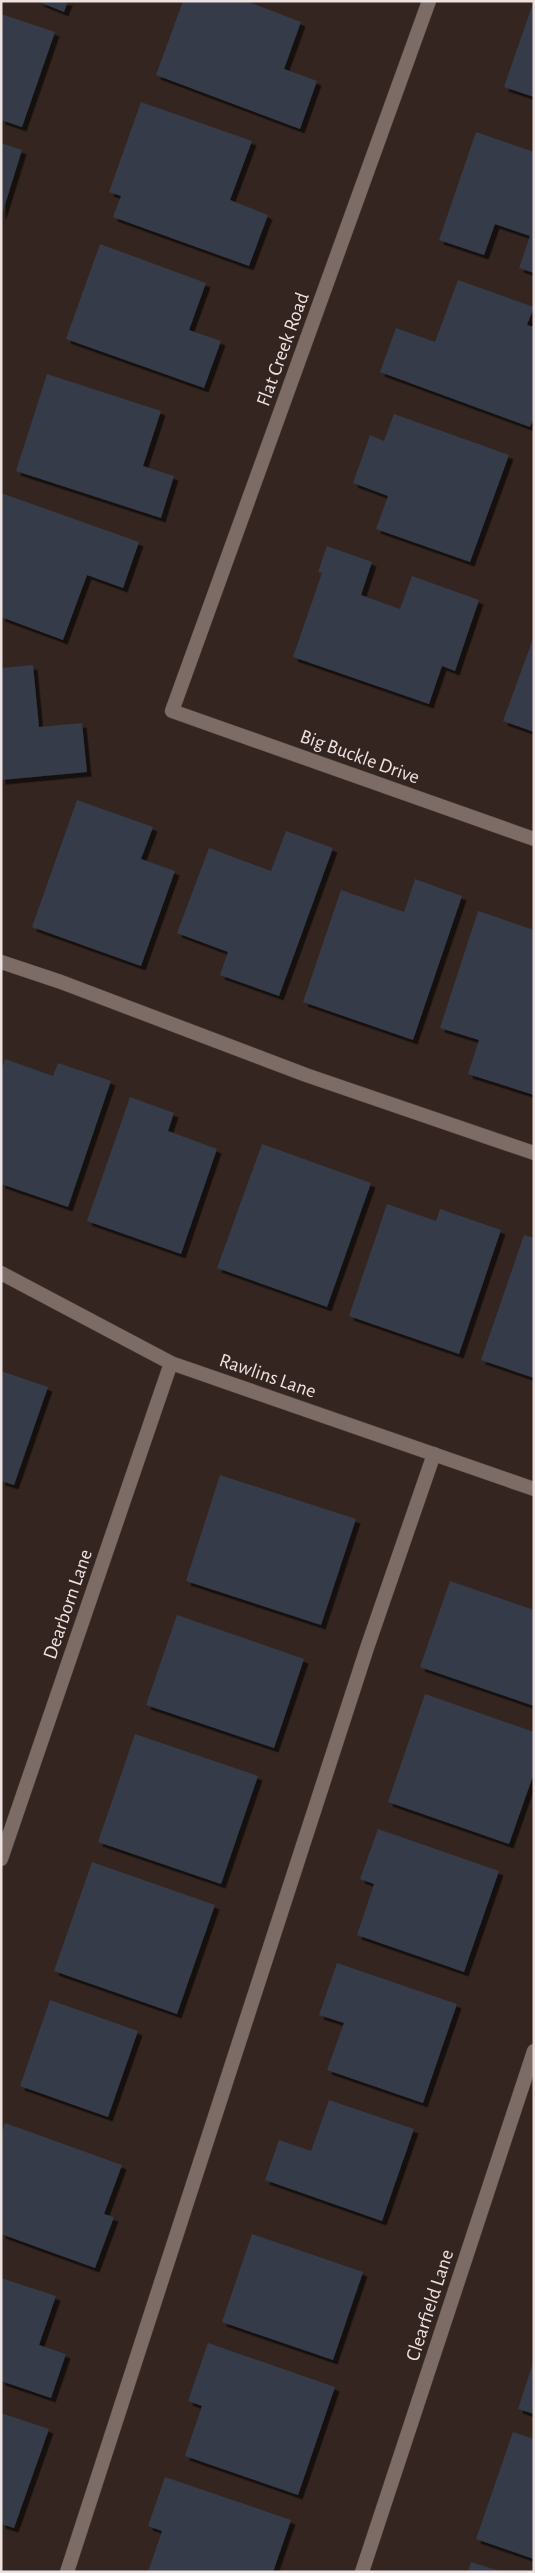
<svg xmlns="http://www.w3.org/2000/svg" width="535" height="2573" font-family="'Alegreya Sans',sans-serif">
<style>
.building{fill:#343b48;filter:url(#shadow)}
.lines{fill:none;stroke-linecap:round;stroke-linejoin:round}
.service-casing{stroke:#4d413d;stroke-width:15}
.minor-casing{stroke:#4d413d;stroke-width:15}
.service{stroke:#7d6b66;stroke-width:14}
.minor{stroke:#7d6b66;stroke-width:14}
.labels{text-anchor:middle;stroke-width:4;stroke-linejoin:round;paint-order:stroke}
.street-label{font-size:20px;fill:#ede2e0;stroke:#342521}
</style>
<defs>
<filter id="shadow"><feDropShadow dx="4.5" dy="4.5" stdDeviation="0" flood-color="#0009"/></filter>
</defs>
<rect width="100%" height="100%" fill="#342521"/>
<g class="building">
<polygon points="37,1 68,1 64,12"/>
<polygon points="183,1 246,1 301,22 284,69 317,81 300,129 156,75"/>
<polygon points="533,3 534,3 534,97 504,87"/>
<polygon points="1,14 55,32 22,127 1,120"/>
<polygon points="141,102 252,141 230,200 268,215 249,266 113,217 121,196 109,192"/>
<polygon points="476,132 534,152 534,273 519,268 530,236 495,224 484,255 439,240"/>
<polygon points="1,143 22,150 2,214 1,214"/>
<polygon points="100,244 206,283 189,330 221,341 204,388 66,339"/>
<polygon points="458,280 534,307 527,325 534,327 534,417 530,427 380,372 396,328 435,342"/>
<polygon points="47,374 161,411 143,466 174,476 161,518 16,471"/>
<polygon points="394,414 509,455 470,562 376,529 388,496 353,483 370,435 384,441"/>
<polygon points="1,493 139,542 123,588 87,575 63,640 1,617"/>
<polygon points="327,546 372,562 361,595 400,609 412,576 479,600 455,671 442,666 429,704 293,657 322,573 318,572"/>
<polygon points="534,636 534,732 503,721"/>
<polygon points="33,665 39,727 82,723 87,772 1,780 1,668"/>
<polygon points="77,800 153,827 141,859 175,871 141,966 32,927"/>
<polygon points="286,831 333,848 279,996 220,975 228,952 177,933 209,848 271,871"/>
<polygon points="415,879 462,896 413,1040 303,1002 341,890 404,912"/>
<polygon points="478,911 534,930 534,1095 468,1074 479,1040 440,1028"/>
<polygon points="5,1059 53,1076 58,1063 111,1081 68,1207 1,1184 1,1071"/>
<polygon points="130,1097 174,1113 168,1131 217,1149 181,1254 87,1221"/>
<polygon points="262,1144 371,1183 327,1307 217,1268"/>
<polygon points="387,1204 436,1221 440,1209 501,1230 459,1354 349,1316"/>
<polygon points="524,1235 534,1238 534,1378 481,1360"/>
<polygon points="1,1371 48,1387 14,1485 1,1481"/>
<polygon points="220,1475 356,1519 321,1625 186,1581"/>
<polygon points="450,1581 534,1610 534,1706 420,1667"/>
<polygon points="177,1615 304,1659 274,1748 146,1705"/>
<polygon points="425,1694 534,1732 534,1773 509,1844 388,1802"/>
<polygon points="135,1734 258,1776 221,1884 98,1842"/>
<polygon points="378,1829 499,1871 464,1972 357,1935 374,1884 360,1879"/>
<polygon points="92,1862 215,1905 177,2014 54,1971"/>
<polygon points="337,1963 457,2004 423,2103 327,2070 344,2023 319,2015"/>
<polygon points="50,2000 138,2031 108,2117 20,2086"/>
<polygon points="329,2100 414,2129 382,2221 265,2180 279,2140 311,2151"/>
<polygon points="5,2123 122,2165 104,2214 114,2217 95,2268 1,2234 1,2134"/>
<polygon points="252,2234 363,2272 333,2360 222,2322"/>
<polygon points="1,2278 56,2296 39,2345 66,2354 51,2398 1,2381"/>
<polygon points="208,2343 335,2387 298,2495 185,2456 202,2406 188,2401"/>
<polygon points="533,2363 534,2363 534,2414 518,2409"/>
<polygon points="1,2413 49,2429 14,2528 1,2524"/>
<polygon points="513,2432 534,2439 534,2559 476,2539"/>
<polygon points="165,2477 291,2520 273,2572 148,2572 162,2531 148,2526"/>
<polygon points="471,2562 500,2571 500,2572 468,2572"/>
</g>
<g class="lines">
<g class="service-casing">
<g id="service">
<polyline points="1,962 61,982 306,1075 534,1153"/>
<polyline points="67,2572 367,1648 434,1454"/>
</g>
</g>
<g class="minor-casing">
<g id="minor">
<polyline points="429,1 172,711 534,839"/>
<polyline points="1,1273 171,1363 534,1489"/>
<polyline points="1,1859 171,1363"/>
<polyline points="362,2572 534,2051"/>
</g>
</g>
<use href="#service" class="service"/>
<use href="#minor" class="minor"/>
</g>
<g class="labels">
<g class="street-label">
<text transform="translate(282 349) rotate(-70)" y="7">Flat Creek Road</text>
<text transform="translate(360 756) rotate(20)" y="7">Big Buckle Drive</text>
<text transform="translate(268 1375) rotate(19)" y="7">Rawlins Lane</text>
<text transform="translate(67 1604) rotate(-71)" y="7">Dearborn Lane</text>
<text transform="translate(429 2305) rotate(-72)" y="7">Clearfield Lane</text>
</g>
</g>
<rect width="535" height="2573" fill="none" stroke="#ede2e0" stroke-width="5"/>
</svg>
